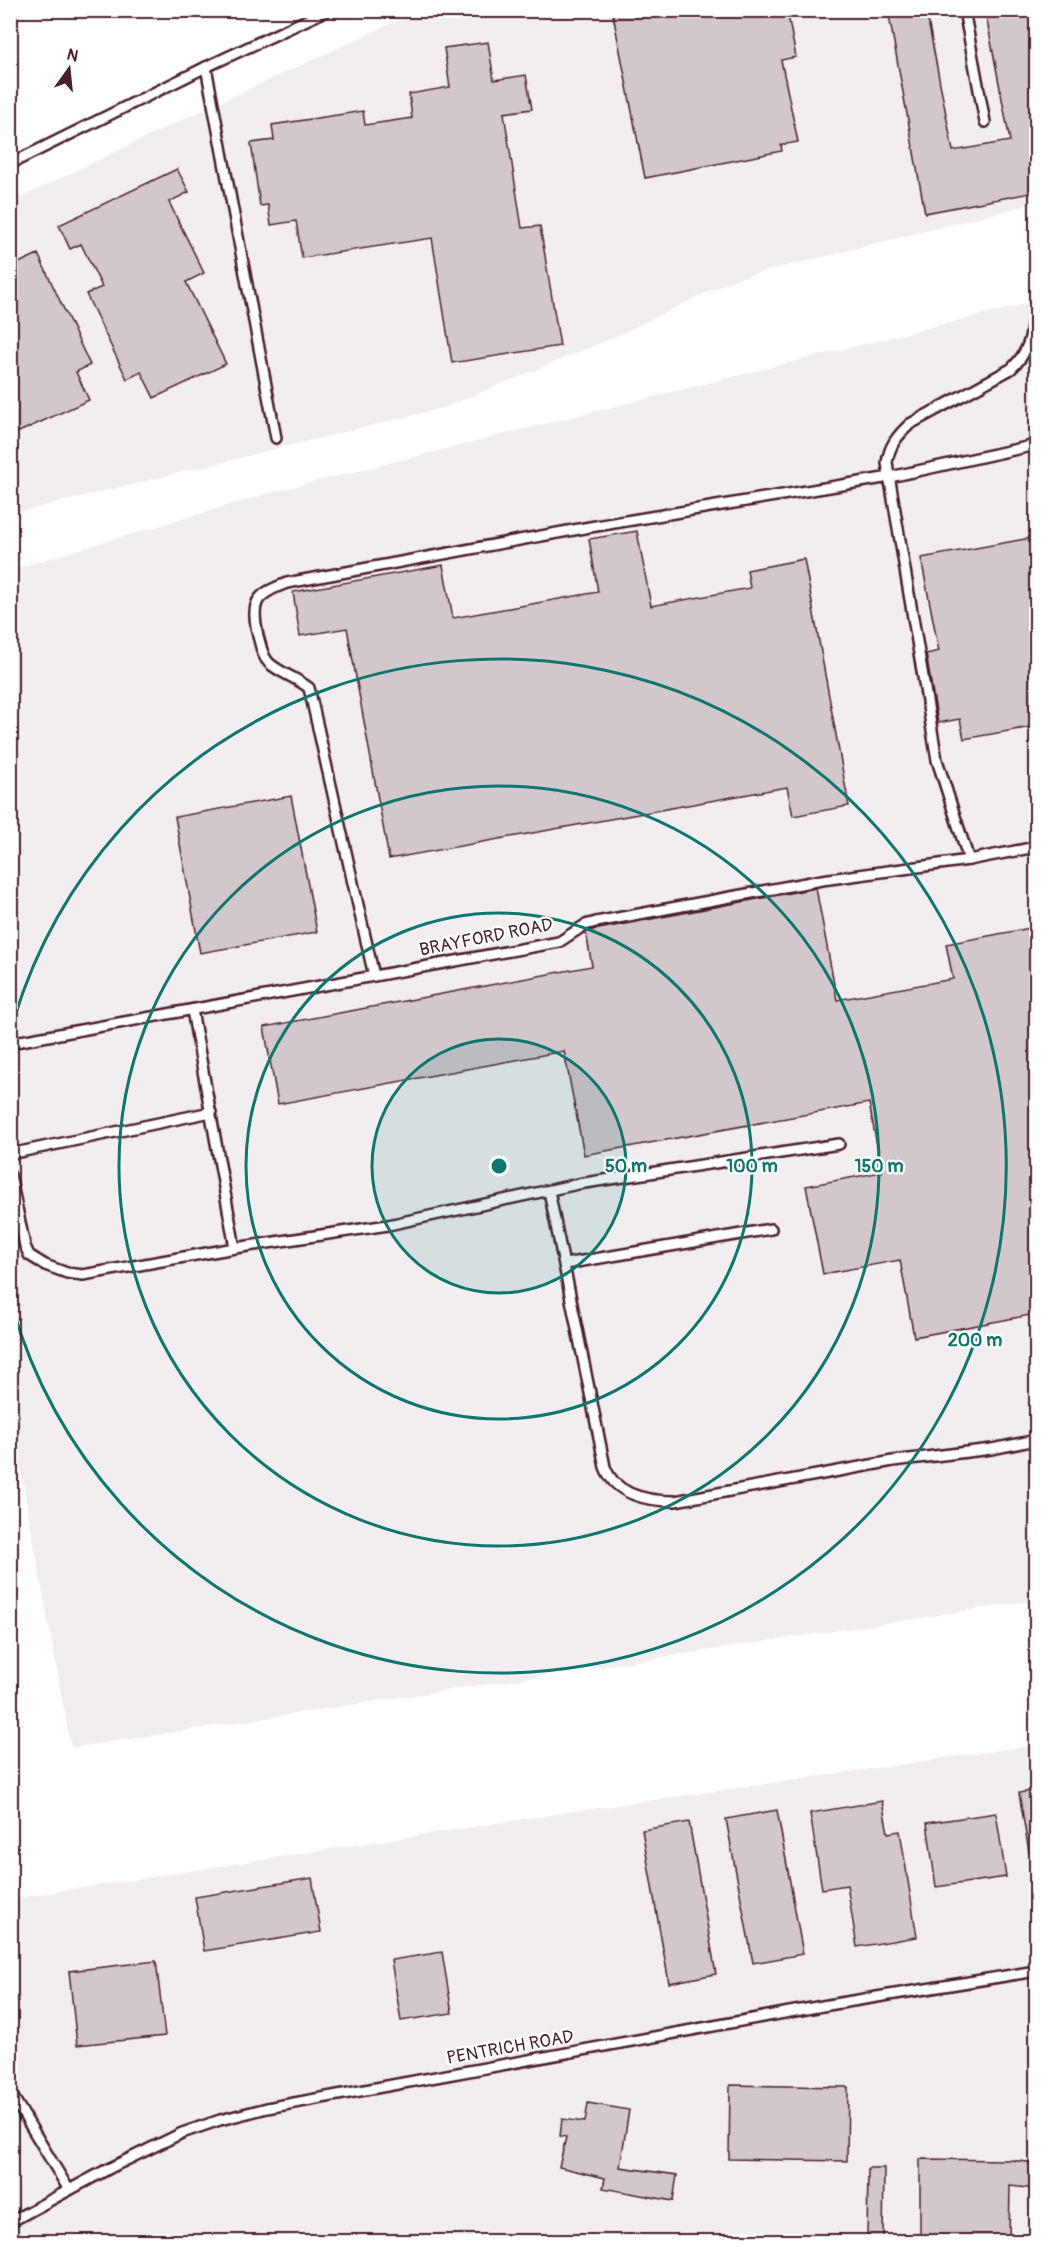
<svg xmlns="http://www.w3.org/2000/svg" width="1047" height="2252" font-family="Pangolin,sans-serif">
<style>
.built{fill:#f2eeef}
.building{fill:#d2c7cb;stroke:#4a1f2b;stroke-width:1.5}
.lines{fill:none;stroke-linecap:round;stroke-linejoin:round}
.lane-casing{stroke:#4a1f2b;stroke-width:14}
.lane{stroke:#fff;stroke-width:9}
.ring{fill:none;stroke:#0f766e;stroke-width:3}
.labels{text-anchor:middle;stroke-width:4.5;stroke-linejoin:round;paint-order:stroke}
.street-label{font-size:18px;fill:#4a1f2b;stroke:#fff}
.centre{fill:#0f766e;stroke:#fff;stroke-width:3}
.ring-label{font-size:18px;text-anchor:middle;font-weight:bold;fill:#0f766e;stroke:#fff;stroke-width:4.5;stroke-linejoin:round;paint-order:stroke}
</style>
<rect width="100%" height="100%" fill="#fff"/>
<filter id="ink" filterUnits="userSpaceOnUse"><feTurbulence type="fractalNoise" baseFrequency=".0167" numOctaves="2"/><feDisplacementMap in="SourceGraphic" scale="12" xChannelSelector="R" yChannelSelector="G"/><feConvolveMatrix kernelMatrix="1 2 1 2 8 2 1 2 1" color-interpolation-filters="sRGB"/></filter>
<g filter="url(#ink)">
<g class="built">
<polygon points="418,11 1036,11 1036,203 735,279 606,341 443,408 11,514 11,202 184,119"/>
<polygon points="1036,301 1036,1600 71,1748 11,1417 10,570 273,492"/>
<polygon points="1036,1745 1036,2241 11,2241 10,1899 556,1814"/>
</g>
<g class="building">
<polygon points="612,10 787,10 796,57 781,60 798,142 781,145 782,151 645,178"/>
<polygon points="888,10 926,10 953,151 1010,141 985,10 1036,10 1036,192 925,213"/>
<polygon points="488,42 494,80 526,75 532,109 504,113 522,228 540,226 560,346 452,363 432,238 302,258 296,221 271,225 268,205 260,206 251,143 274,140 272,125 363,111 365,125 412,118 409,94 450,87 444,48"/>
<polygon points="177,169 189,192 169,202 204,273 186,282 226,364 154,398 141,372 127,379 86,294 102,287 81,244 70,249 59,225"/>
<polygon points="38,254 90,365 76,372 89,400 10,436 10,267"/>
<polygon points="637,531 651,606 750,588 747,570 804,559 849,806 793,816 787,787 389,859 347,628 300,636 293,592 443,565 453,618 598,592 589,539"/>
<polygon points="1036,537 1036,726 964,739 960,719 938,723 926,654 939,651 921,558"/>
<polygon points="291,796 317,932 200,953 175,817"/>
<polygon points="816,888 837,1000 953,979 946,944 1036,927 1036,1314 914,1337 900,1260 823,1274 806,1186 882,1172 869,1103 584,1155 564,1051 278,1104 264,1027 592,966 586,933 588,931"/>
<polygon points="1036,1790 1036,1852 1029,1852 1019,1793"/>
<polygon points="882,1801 888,1833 900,1831 917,1937 857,1947 847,1885 822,1889 810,1813"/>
<polygon points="777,1810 803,1954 753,1963 726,1819"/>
<polygon points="996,1813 1006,1877 936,1887 927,1823"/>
<polygon points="689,1822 716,1974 669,1983 642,1830"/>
<polygon points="312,1878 321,1932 204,1951 195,1897"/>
<polygon points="442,1952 452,2013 401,2021 391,1960"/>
<polygon points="156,1961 165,2036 77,2045 69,1971"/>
<polygon points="730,2085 848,2087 847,2161 729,2159"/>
<polygon points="588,2103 629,2110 620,2167 677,2175 673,2201 603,2188 605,2178 559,2167 566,2137 560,2136 562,2119 585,2122"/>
<polygon points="920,2159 1010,2160 1036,2163 1036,2189 1010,2186 1009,2241 920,2241"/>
<polygon points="868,2168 884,2168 883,2241 867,2241"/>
</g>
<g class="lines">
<g class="lane-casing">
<g id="lane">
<polyline points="964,10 985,122"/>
<polyline points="206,67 276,438"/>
<polyline points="10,164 206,67 328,10"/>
<path d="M 969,860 L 937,760 L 887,463 C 889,446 897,436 910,424 L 1011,369 C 1028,353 1032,337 1033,315"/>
<path d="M 374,976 L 309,688 C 297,678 280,673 269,663 C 262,656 261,646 258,636 C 251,603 254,595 287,583 L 590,527 L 890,477 L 1036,445"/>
<polyline points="192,1010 235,1248"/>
<polyline points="10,1043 559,942 585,925 596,922 822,880 969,860 1036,847"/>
<polyline points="10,1154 211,1112"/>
<polyline points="10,1175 25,1246 29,1255 45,1265 67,1273 83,1275 235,1248 388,1225 578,1184 839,1144"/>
<path d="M 549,1191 L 605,1467 C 615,1495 648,1501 675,1501 L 893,1461 L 992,1449 L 1036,1440"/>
<polyline points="565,1264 771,1229"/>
<polyline points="10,2092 69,2190"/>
<polyline points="10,2222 110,2168 182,2133 220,2120 267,2108 828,2005 1036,1971"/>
</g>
</g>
<use href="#lane" class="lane"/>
</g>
</g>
<circle cx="499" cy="1166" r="127" fill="#0f766e" fill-opacity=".12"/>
<g class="ring">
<circle cx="499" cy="1166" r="127"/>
<circle cx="499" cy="1166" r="253"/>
<circle cx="499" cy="1166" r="380"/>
<path d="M12 1026A507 507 0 1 1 12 1306"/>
</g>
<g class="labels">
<g class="street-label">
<text transform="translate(486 937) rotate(-11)" y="6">BRAYFORD ROAD</text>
<text transform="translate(510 2047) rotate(-10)" y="6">PENTRICH ROAD</text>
</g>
</g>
<circle cx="499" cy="1166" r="9" class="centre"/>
<g class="ring-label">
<text x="626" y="1172">50 m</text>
<text x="752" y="1172">100 m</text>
<text x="879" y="1172">150 m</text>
<text x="975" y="1346">200 m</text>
</g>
<rect width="1047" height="2252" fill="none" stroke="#fff" stroke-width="36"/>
<rect x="18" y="18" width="1011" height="2216" fill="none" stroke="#4a1f2b" stroke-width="2" filter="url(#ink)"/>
<g transform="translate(69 69) rotate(15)" stroke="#ffffff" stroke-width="4.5" paint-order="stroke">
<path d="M0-4.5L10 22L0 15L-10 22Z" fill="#4a1f2b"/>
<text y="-9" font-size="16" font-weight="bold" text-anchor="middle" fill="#4a1f2b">N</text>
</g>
</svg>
